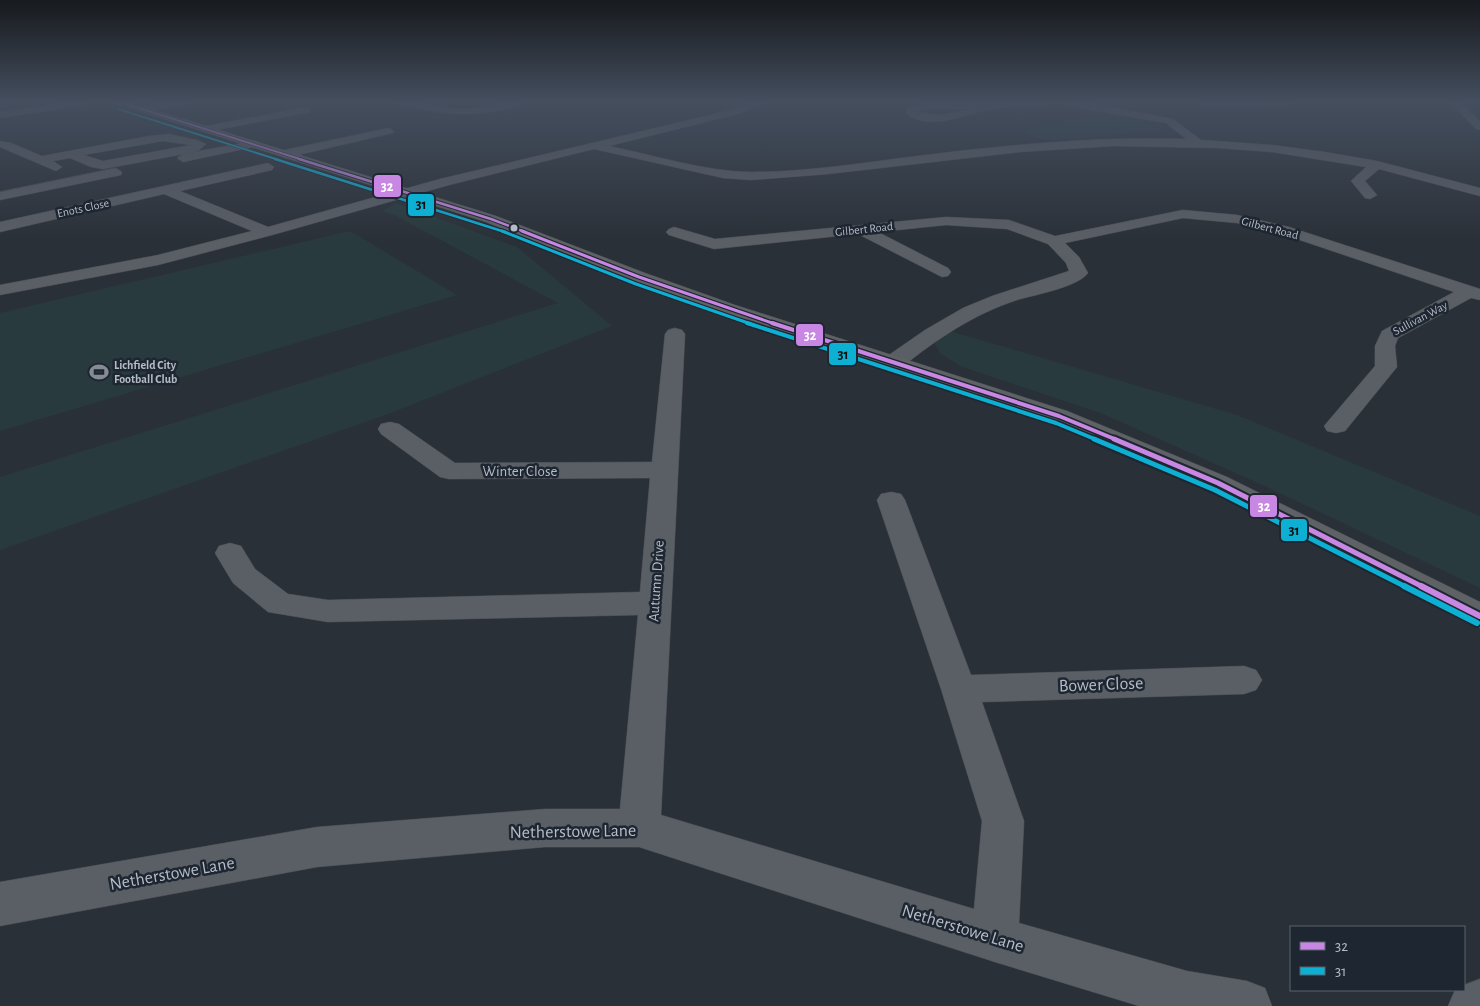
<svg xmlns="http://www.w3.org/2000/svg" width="1480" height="1006" font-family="'Alegreya Sans',sans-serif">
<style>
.green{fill:#283a3d}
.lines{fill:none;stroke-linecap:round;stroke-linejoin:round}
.minor-casing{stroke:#484c52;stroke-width:1}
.highway-casing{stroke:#474c53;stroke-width:1}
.minor{fill:#5a5e65;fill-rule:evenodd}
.highway{fill:#5f6265;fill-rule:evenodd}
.bus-1-far5-casing{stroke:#1e2631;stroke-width:3}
.bus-1-far4-casing{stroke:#1e2631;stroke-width:4.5}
.bus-1-far3-casing{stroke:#1e2631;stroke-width:5.5}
.bus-1-far2-casing{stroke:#1e2631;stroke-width:7}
.bus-1-far1-casing{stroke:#1e2631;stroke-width:9}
.bus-1-casing{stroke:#1e2631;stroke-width:10}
.bus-2-far5-casing{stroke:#1e2631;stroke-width:3}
.bus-2-far4-casing{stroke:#1e2631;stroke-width:4.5}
.bus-2-far3-casing{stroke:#1e2631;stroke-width:5.5}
.bus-2-far2-casing{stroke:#1e2631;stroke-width:7}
.bus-2-far1-casing{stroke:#1e2631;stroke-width:9}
.bus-2-casing{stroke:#1e2631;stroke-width:10}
.bus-1-far5{stroke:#c787e3;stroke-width:2}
.bus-1-far4{stroke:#c787e3;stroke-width:2.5}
.bus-1-far3{stroke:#c787e3;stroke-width:3}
.bus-1-far2{stroke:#c787e3;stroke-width:4}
.bus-1-far1{stroke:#c787e3;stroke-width:5}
.bus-1{stroke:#c787e3;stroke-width:6}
.bus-2-far5{stroke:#0dafd3;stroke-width:2}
.bus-2-far4{stroke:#0dafd3;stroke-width:2.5}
.bus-2-far3{stroke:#0dafd3;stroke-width:3}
.bus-2-far2{stroke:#0dafd3;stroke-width:4}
.bus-2-far1{stroke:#0dafd3;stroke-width:5}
.bus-2{stroke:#0dafd3;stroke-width:6}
.bus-dot{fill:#b4bcc7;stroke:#1e2631;stroke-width:2}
.labels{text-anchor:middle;stroke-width:5;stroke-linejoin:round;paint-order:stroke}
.far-street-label{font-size:12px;fill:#b4bcc7;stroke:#1e2631}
.far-poi-label{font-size:12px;font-weight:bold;fill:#b4bcc7;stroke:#1e2631;text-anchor:start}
.street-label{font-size:15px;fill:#b4bcc7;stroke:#1e2631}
.near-street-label{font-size:18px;fill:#b4bcc7;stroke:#1e2631}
.line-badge{stroke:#1e2631;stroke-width:2}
.badge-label{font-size:14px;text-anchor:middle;font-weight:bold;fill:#fff}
.pale-badge-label{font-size:14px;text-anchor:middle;font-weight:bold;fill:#111}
</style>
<rect width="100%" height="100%" fill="#2a3037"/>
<g class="green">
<path d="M 1102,117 C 1123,117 1148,113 1165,130 L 1049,141 L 1026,134 L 1022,129 L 1048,123 Z"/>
<polygon points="396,203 517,247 612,326 388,414 0,550 0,477 558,303 394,215 382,211"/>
<polygon points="350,231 457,295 0,431 0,313"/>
<polygon points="950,331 1237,415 1480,516 1480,588 1267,487 1103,414 960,366 940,353 934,342"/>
</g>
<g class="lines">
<g class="minor-casing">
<g id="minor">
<polygon points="69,102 91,102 86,105 0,118 0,112"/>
<polygon points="169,102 190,102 185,105 142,112 137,109 142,106"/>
<path d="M 396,102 C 418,100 439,108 461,109 C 482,109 503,100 522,102 C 517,107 508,109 501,110 C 465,118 432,113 398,104 Z"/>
<path d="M 752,102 L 765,102 L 738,114 L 609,146 C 653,155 708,172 751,172 C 806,172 863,163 917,156 C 1007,145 1096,136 1186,139 L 1166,123 L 1062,105 L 1057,102 L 1087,102 L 1173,119 L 1201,140 L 1272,145 L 1325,152 L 1377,161 L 1480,188 L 1480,196 L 1379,169 L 1365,181 L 1377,195 L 1370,199 L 1365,198 L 1351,181 L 1366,167 L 1272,152 L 1218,148 L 1112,146 L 1020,152 L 828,174 L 751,180 L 723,178 L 594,149 L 449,185 L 272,235 L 158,265 L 0,295 L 0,285 L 158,255 L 252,231 L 164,194 L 0,232 L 0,222 L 268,163 L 274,167 L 272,170 L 180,191 L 268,227 L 440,179 L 731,110 Z"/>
<path d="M 1056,102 L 1051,105 C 1032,106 1011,106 992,109 C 969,113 927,133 906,113 L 907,108 L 925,103 ZM 925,109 L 970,109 L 941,115 L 917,112 Z"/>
<polygon points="1206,102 1296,102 1291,105 1203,107 1201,105"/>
<polygon points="1450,102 1460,102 1480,121 1480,130 1476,129"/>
<polygon points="306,107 310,108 310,112 206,132 201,129 206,126"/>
<polygon points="389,128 394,131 393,133 285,158 279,154 285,150"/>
<path d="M 169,134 L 197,140 L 206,144 L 199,150 L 195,152 L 103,169 L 91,167 L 70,158 L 53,161 L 62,167 L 56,171 L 0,147 L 0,141 L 11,143 L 42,156 L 149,136 ZM 163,141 L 191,145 L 103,161 L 84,155 Z"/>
<polygon points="254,141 258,142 260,144 258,146 183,162 177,158 183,154"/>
<polygon points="116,168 122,172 121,175 0,200 0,192"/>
<path d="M 1183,210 L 1237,215 L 1289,227 L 1480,289 L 1480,300 L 1471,298 L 1398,338 L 1395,346 L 1397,367 L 1345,431 L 1336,433 L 1327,431 L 1324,426 L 1375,366 L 1375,346 L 1382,331 L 1454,292 L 1279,233 L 1237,223 L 1183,218 L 1065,243 L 1079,257 L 1088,273 C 1078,287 1034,295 1017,300 C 974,314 937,339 902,367 L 894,368 L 886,367 L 883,362 L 886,357 L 925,330 L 963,308 L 992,296 L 1069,271 L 1066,263 L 1048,244 L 1007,229 L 946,225 L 878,232 L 948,268 L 951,272 L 948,276 L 942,277 L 858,234 L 714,249 L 669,235 L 666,232 L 669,229 L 674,227 L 715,239 L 946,217 L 1009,220 L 1055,236 Z"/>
<polygon points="675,328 682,330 685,334 661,815 974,909 982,821 941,689 877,500 881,494 891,492 901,494 905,500 971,675 1244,666 1256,670 1262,680 1256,690 1244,694 982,702 1024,821 1019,923 1187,971 1247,981 1265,988 1272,1006 1139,1006 995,962 639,847 545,847 317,867 0,926 0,882 317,827 545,809 620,809 638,615 328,622 268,612 233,583 215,553 219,546 230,543 241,546 255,569 288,594 328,600 640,592 650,478 449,479 440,477 381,434 378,429 381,424 390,422 399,424 455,463 652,462 665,334 668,330"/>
<polygon points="1480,979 1480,1006 1448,1006 1455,990 1464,990 1464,985"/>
</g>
</g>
<g class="highway-casing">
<polygon id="highway" points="115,102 129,102 496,216 645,273 735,305 1067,411 1227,477 1480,602 1480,628 1469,624 1209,489 1051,421 721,313 633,281 486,222 117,104"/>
</g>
<use href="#minor" class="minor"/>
<use href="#highway" class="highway"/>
<g class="bus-1-far5-casing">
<polyline id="bus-1-far5" points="120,102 303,160"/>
</g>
<g class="bus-1-far4-casing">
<polyline id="bus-1-far4" points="299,159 491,219 525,232"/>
</g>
<g class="bus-1-far3-casing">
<polyline id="bus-1-far3" points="522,231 639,277 775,324"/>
</g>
<g class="bus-1-far2-casing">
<polyline id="bus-1-far2" points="772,323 1059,416 1117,440"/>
</g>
<g class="bus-1-far1-casing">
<polyline id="bus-1-far1" points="1114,439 1218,483 1423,587"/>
</g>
<g class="bus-1-casing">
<polyline id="bus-1" points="1421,586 1480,616"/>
</g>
<g class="bus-2-far5-casing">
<polyline id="bus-2-far5" points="118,109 279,160"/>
</g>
<g class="bus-2-far4-casing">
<polyline id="bus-2-far4" points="275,159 505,232"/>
</g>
<g class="bus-2-far3-casing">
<polyline id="bus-2-far3" points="502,231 636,284 751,324"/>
</g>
<g class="bus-2-far2-casing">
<polyline id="bus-2-far2" points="747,323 1056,423 1097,440"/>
</g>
<g class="bus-2-far1-casing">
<polyline id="bus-2-far1" points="1094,439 1215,490 1406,587"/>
</g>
<g class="bus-2-casing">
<polyline id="bus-2" points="1404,586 1477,623"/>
</g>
<use href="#bus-1-far5" class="bus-1-far5"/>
<use href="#bus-1-far4" class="bus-1-far4"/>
<use href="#bus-1-far3" class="bus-1-far3"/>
<use href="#bus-1-far2" class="bus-1-far2"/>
<use href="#bus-1-far1" class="bus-1-far1"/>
<use href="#bus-1" class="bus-1"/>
<use href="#bus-2-far5" class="bus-2-far5"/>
<use href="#bus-2-far4" class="bus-2-far4"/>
<use href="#bus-2-far3" class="bus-2-far3"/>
<use href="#bus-2-far2" class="bus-2-far2"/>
<use href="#bus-2-far1" class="bus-2-far1"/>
<use href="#bus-2" class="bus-2"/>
</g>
<linearGradient id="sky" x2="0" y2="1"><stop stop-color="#171a1e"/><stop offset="0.42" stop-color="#444e5e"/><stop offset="1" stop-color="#444e5e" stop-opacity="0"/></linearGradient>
<rect width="1480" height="242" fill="url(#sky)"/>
<defs>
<g id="stadium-bare" transform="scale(1.5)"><path d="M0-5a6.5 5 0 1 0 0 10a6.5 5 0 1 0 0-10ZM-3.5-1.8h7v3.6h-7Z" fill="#848b95" stroke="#1e2631" stroke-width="2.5" paint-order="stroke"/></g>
</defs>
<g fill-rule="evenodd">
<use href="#stadium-bare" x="99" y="372"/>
</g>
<circle class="bus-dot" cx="514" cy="228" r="4.5"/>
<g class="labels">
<g class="far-street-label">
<text transform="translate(83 208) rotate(-12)" y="4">Enots Close</text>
<text transform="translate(1270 228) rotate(15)" y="4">Gilbert Road</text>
<text transform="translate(864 229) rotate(-6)" y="4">Gilbert Road</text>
<text transform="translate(1420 318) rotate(-28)" y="4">Sullivan Way</text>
</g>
<g class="far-poi-label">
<text x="114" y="369">Lichfield City<tspan x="114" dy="14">Football Club</tspan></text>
</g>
<g class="street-label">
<text x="520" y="476">Winter Close</text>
<text transform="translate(656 581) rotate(-86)" y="5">Autumn Drive</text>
</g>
<g class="near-street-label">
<text transform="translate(1101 684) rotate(-2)" y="6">Bower Close</text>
<text transform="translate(573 831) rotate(-1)" y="6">Netherstowe Lane</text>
<text transform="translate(172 873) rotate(-10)" y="6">Netherstowe Lane</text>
<text transform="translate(963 928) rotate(17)" y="6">Netherstowe Lane</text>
</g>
</g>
<g class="line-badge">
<rect x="373" y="174" width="29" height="24" rx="5" fill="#c787e3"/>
<rect x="407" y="193" width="28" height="24" rx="5" fill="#0dafd3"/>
<rect x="795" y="323" width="29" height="24" rx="5" fill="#c787e3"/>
<rect x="828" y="342" width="29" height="24" rx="5" fill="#0dafd3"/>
<rect x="1249" y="494" width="29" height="24" rx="5" fill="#c787e3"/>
<rect x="1280" y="518" width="28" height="24" rx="5" fill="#0dafd3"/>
</g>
<g class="badge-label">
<text x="387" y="191">32</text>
<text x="810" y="340">32</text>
<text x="1264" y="511">32</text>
</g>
<g class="pale-badge-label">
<text x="421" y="209">31</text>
<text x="843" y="359">31</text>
<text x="1294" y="535">31</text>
</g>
<rect x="1290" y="926" width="175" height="65" fill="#1e2631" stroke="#5a626d"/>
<rect x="1300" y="942" width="25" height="8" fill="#c787e3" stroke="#5a626d"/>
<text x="1335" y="951" font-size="15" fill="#b4bcc7">32</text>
<rect x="1300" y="967" width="25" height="8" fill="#0dafd3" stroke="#5a626d"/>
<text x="1335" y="976" font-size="15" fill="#b4bcc7">31</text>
</svg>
